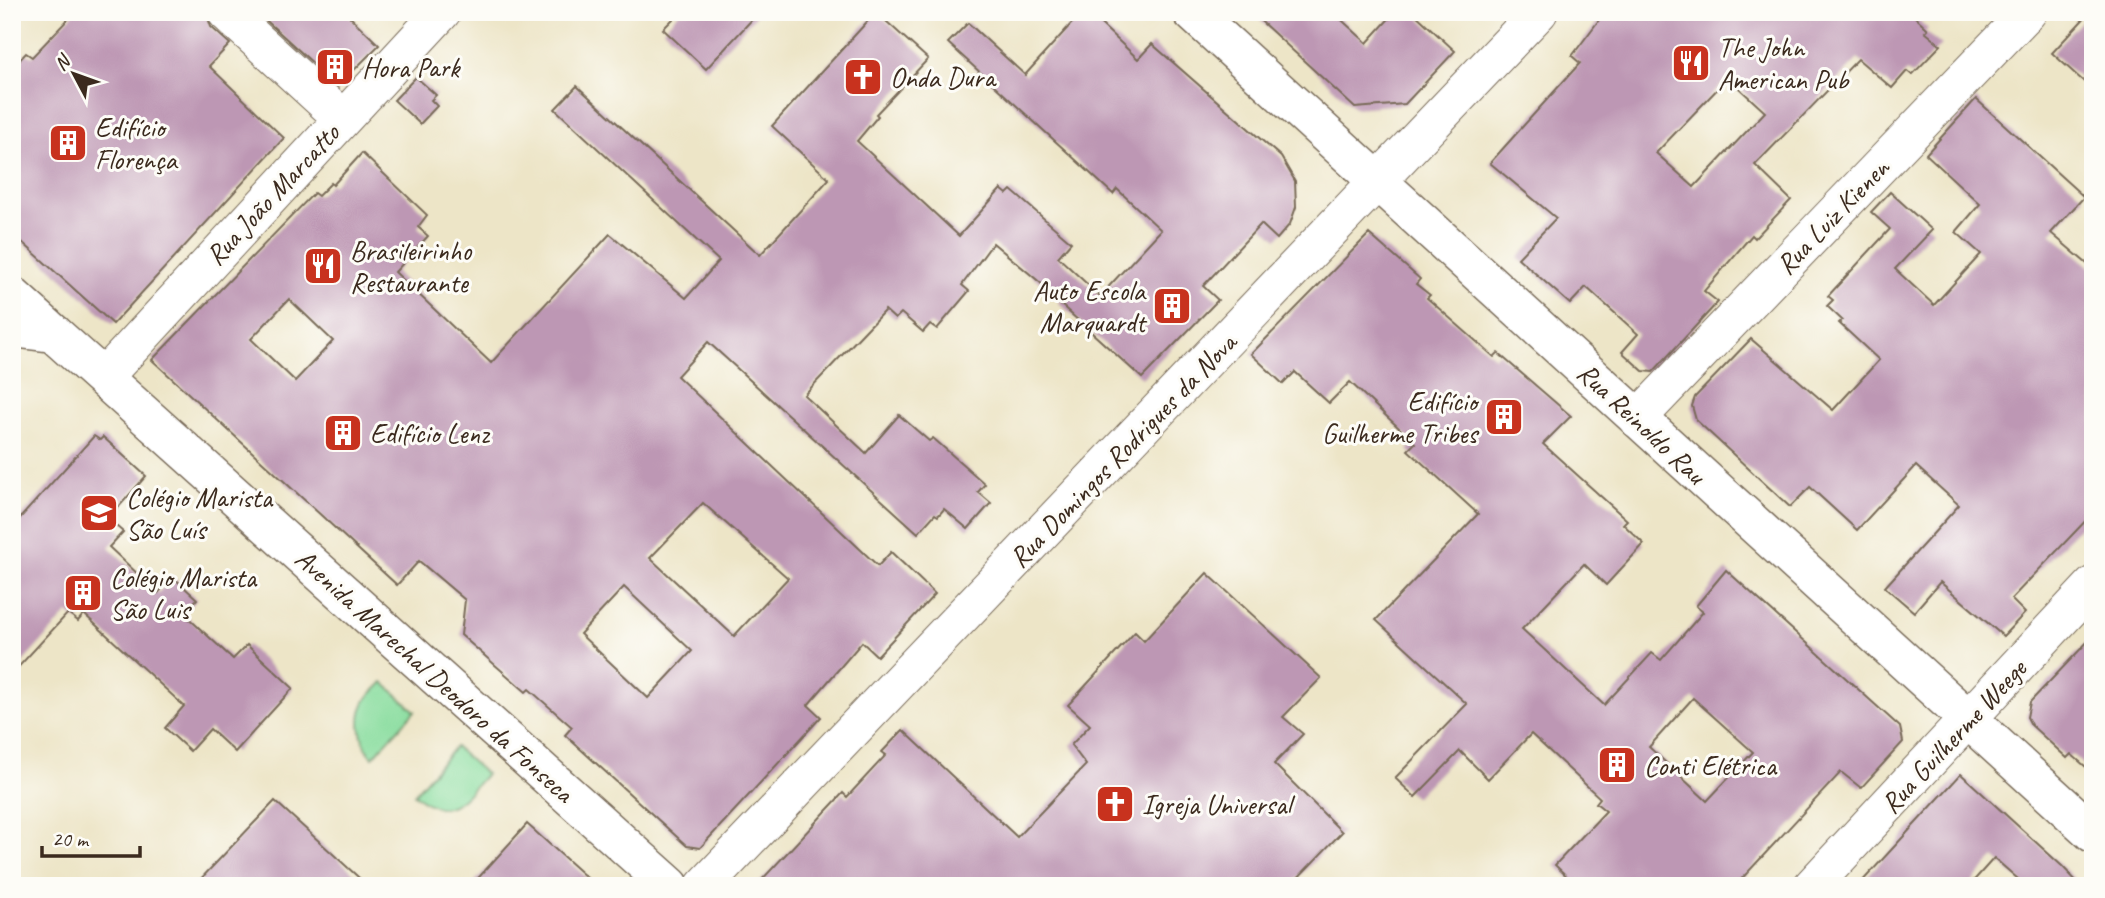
<svg xmlns="http://www.w3.org/2000/svg" width="2105" height="898" font-family="Caveat,sans-serif">
<style>
.grass{fill:#89dd9f;stroke:#62845e;stroke-width:2}
.building{fill:#bd97b4;fill-rule:evenodd}
.lines{fill:none;stroke-linecap:round;stroke-linejoin:round}
.minor-casing{stroke:#796b59;stroke-width:39}
.tertiary-casing{stroke:#796b59;stroke-width:41}
.primary-casing{stroke:#796b59;stroke-width:41}
.minor{stroke:#fff;stroke-width:37}
.tertiary{stroke:#fff;stroke-width:38}
.primary{stroke:#fff;stroke-width:38}
.labels{text-anchor:middle;stroke-width:6;stroke-linejoin:round;paint-order:stroke}
.poi-label{font-size:28px;fill:#3b2a1e;stroke:#fdfcf7;text-anchor:start}
.street-label{font-size:28px;fill:#3b2a1e;stroke:#fdfcf7}
</style>
<rect width="100%" height="100%" fill="#fdfcf7"/>
<filter id="ink" filterUnits="userSpaceOnUse"><feTurbulence type="fractalNoise" baseFrequency=".0143" numOctaves="2"/><feDisplacementMap in="SourceGraphic" scale="14" xChannelSelector="R" yChannelSelector="G"/><feConvolveMatrix kernelMatrix="1 2 1 2 8 2 1 2 1" color-interpolation-filters="sRGB"/></filter>
<filter id="wash" filterUnits="userSpaceOnUse"><feTurbulence type="fractalNoise" baseFrequency=".00686" numOctaves="4" result="noise"/><feDisplacementMap in="SourceGraphic" scale="28" xChannelSelector="R" yChannelSelector="G"/><feGaussianBlur stdDeviation="1.57" result="paint"/><feColorMatrix in="noise" values="0 0 0 0 0 0 0 0 0 0 0 0 0 0 0 0 0 1.4 0 .05"/><feComposite in="paint" operator="in"/></filter>
<g filter="url(#wash)">
<rect width="100%" height="100%" fill="#ede5c7"/>
<g class="grass">
<path d="M 383,682 L 415,711 L 373,757 C 361,746 356,719 364,704 C 367,696 377,689 383,682 Z"/>
<path d="M 455,747 L 486,774 C 462,800 448,823 414,794 Z"/>
</g>
<g id="blocks">
<g class="building">
<polygon points="75,12 206,12 211,27 230,44 209,66 284,138 113,324 12,233 12,68 26,53 32,57"/>
<polygon points="257,12 345,12 379,45 338,86"/>
<polygon points="680,12 759,12 706,69 663,29"/>
<path d="M 876,12 L 928,59 L 876,114 L 878,116 L 857,141 L 959,236 L 1001,189 L 1007,194 L 1011,190 L 1071,242 L 1058,257 L 1100,296 L 1161,230 L 1117,189 L 1113,194 L 948,43 L 968,23 L 1025,75 L 1082,12 L 1088,12 L 1138,59 L 1152,44 L 1281,157 L 1295,181 L 1296,207 L 1290,224 L 1277,239 L 1261,224 L 1203,286 L 1218,300 L 1142,378 L 1059,303 L 1061,300 L 993,243 L 962,285 L 969,291 L 937,329 L 930,324 L 923,332 L 901,313 L 895,319 L 885,310 L 804,395 L 866,453 L 899,415 L 929,441 L 933,438 L 985,484 L 978,492 L 991,503 L 968,529 L 944,509 L 938,516 L 935,514 L 918,533 L 708,342 L 677,376 L 878,566 L 891,552 L 935,594 L 877,656 L 862,642 L 808,705 L 821,717 L 700,848 L 687,846 L 565,735 L 572,727 L 529,689 L 526,692 L 461,635 L 465,600 L 419,561 L 397,585 L 152,360 L 314,193 L 318,196 L 331,183 L 333,185 L 362,153 L 427,215 L 418,227 L 428,236 L 395,272 L 491,363 L 610,234 L 686,298 L 719,261 L 555,109 L 577,86 L 760,255 L 829,179 L 772,126 ZM 289,299 L 333,341 L 295,381 L 251,339 ZM 703,503 L 788,578 L 734,636 L 650,558 ZM 624,587 L 692,651 L 648,698 L 580,634 Z"/>
<polygon points="1251,12 1333,12 1367,43 1395,12 1413,12 1455,51 1405,104 1355,108"/>
<path d="M 1605,12 L 1910,12 L 1928,29 L 1925,32 L 1941,45 L 1912,75 L 1907,71 L 1892,88 L 1858,59 L 1755,165 L 1791,200 L 1755,238 L 1752,235 L 1704,291 L 1718,302 L 1653,372 L 1643,371 L 1622,352 L 1638,334 L 1586,287 L 1570,304 L 1518,258 L 1556,218 L 1490,163 L 1580,63 L 1572,56 ZM 1728,78 L 1765,112 L 1694,187 L 1656,153 Z"/>
<polygon points="2090,12 2093,12 2093,90 2052,53"/>
<polygon points="416,77 436,95 431,100 437,106 420,124 394,100"/>
<polygon points="1976,99 2084,197 2051,233 2093,269 2093,513 2011,599 2025,613 2003,636 1940,582 1914,612 1885,587 1959,505 1916,466 1857,530 1810,487 1790,507 1696,420 1692,406 1695,397 1751,339 1833,410 1879,360 1839,323 1842,320 1827,306 1833,300 1828,296 1890,229 1871,212 1890,192 1932,230 1895,269 1934,305 1981,254 1956,232 1980,204 1926,154"/>
<path d="M 1369,234 L 1420,279 L 1416,284 L 1430,295 L 1427,298 L 1494,357 L 1498,353 L 1571,416 L 1543,444 L 1627,520 L 1623,524 L 1644,544 L 1606,585 L 1584,564 L 1522,629 L 1604,705 L 1652,653 L 1661,660 L 1703,612 L 1696,606 L 1726,570 L 1900,727 L 1903,742 L 1861,788 L 1841,772 L 1735,886 L 1577,886 L 1555,865 L 1606,811 L 1596,803 L 1600,798 L 1531,734 L 1488,779 L 1460,751 L 1415,797 L 1395,778 L 1467,704 L 1376,620 L 1478,514 L 1408,450 L 1415,443 L 1350,382 L 1329,403 L 1295,372 L 1283,384 L 1251,354 ZM 1693,698 L 1753,752 L 1707,801 L 1649,747 Z"/>
<polygon points="94,436 100,440 103,437 146,476 108,519 123,532 109,547 158,593 173,577 197,599 184,614 233,659 247,645 293,688 235,752 210,729 190,751 165,728 184,706 84,614 78,621 68,613 12,674 12,527"/>
<polygon points="1207,573 1321,678 1283,717 1303,734 1274,764 1342,832 1290,886 756,886 843,793 847,797 886,755 882,752 903,730 1017,837 1086,765 1071,745 1090,725 1068,705 1135,632 1144,641"/>
<polygon points="2093,636 2093,773 2071,754 2067,758 2031,725 2027,717 2030,702"/>
<polygon points="1961,774 2062,866 2081,886 2026,886 1994,858 1969,886 1858,886"/>
<polygon points="275,801 368,886 194,886"/>
<polygon points="527,824 596,886 471,886"/>
</g>
</g>
</g>
<g filter="url(#ink)">
<use href="#blocks" fill-opacity="0" stroke="#796b59" stroke-width="2"/>
<g class="lines">
<g class="minor-casing">
<g id="minor">
<polyline points="226,12 342,118"/>
<polyline points="103,378 442,12"/>
<polyline points="1637,419 2028,12"/>
<polyline points="704,886 1539,12"/>
<polyline points="1812,886 2093,585"/>
</g>
</g>
<g class="tertiary-casing">
<polyline id="tertiary" points="12,296 53,333"/>
</g>
<g class="primary-casing">
<g id="primary">
<polyline points="1192,12 2093,833"/>
<polyline points="12,328 53,333 670,886"/>
</g>
</g>
<use href="#minor" class="minor"/>
<use href="#tertiary" class="tertiary"/>
<use href="#primary" class="primary"/>
</g>
</g>
<defs>
<g id="restaurant-square" transform="scale(2.0125)"><rect x="-9" y="-9" width="18" height="18" rx="4" fill="#c8321e" stroke="#fdfcf7"/><path d="M-5-6h1v4h1v-4h1v4h1v-4h1v5L-1.5 .5V6h-2V.5L-5-1ZM5-6V6H3V1.5H1.5Q1.5-4 5-6Z" fill="#fff"/></g>
<g id="building-square" transform="scale(2.0125)"><rect x="-9" y="-9" width="18" height="18" rx="4" fill="#c8321e" stroke="#fdfcf7"/><path d="M-4-6H4V6H1V3H-1V6H-4ZM-2.5-4.3h1.7v1.8h-1.7ZM.8-4.3h1.7v1.8H.8ZM-2.5-1h1.7V.8h-1.7ZM.8-1h1.7V.8H.8Z" fill="#fff"/></g>
<g id="church-square" transform="scale(2.0125)"><rect x="-9" y="-9" width="18" height="18" rx="4" fill="#c8321e" stroke="#fdfcf7"/><path d="M-1.2-6h2.4v3.5h3.3v2.4h-3.3V6h-2.4V-.1h-3.3v-2.4h3.3Z" fill="#fff"/></g>
<g id="school-square" transform="scale(2.0125)"><rect x="-9" y="-9" width="18" height="18" rx="4" fill="#c8321e" stroke="#fdfcf7"/><path d="M0-5L7-2L0 1L-7-2ZM-4 1L0 2.5L4 1V4Q0 6-4 4Z" fill="#fff"/></g>
</defs>
<g fill-rule="evenodd">
<use href="#restaurant-square" x="1691" y="63"/>
<use href="#building-square" x="335" y="67"/>
<use href="#church-square" x="863" y="77"/>
<use href="#building-square" x="68" y="143"/>
<use href="#restaurant-square" x="323" y="266"/>
<use href="#building-square" x="1172" y="306"/>
<use href="#building-square" x="1504" y="417"/>
<use href="#building-square" x="343" y="433"/>
<use href="#school-square" x="99" y="513"/>
<use href="#building-square" x="83" y="593"/>
<use href="#building-square" x="1617" y="765"/>
<use href="#church-square" x="1115" y="804"/>
</g>
<g class="labels">
<g class="poi-label">
<text x="1718" y="57">The John<tspan x="1718" dy="32">American Pub</tspan></text>
<text x="362" y="77">Hora Park</text>
<text x="890" y="87">Onda Dura</text>
<text x="95" y="137">Edifício<tspan x="95" dy="32">Florença</tspan></text>
<text x="350" y="260">Brasileirinho<tspan x="350" dy="32">Restaurante</tspan></text>
<text x="1145" y="300" text-anchor="end">Auto Escola<tspan x="1145" dy="32">Marquardt</tspan></text>
<text x="1477" y="411" text-anchor="end">Edifício<tspan x="1477" dy="32">Guilherme Tribes</tspan></text>
<text x="370" y="443">Edifício Lenz</text>
<text x="126" y="507">Colégio Marista<tspan x="126" dy="32">São Luís</tspan></text>
<text x="110" y="587">Colégio Marista<tspan x="110" dy="32">São Luis</tspan></text>
<text x="1644" y="775">Conti Elétrica</text>
<text x="1142" y="814">Igreja Universal</text>
</g>
<g class="street-label">
<text transform="translate(272 194) rotate(-47)" y="10">Rua João Marcatto</text>
<text transform="translate(1832 216) rotate(-46)" y="10">Rua Luiz Kienen</text>
<text transform="translate(1642 423) rotate(43)" y="10">Rua Reinoldo Rau</text>
<text transform="translate(1122 450) rotate(-46)" y="10">Rua Domingos Rodrigues da Nova</text>
<text transform="translate(435 675) rotate(42)" y="10">Avenida Marechal Deodoro da Fonseca</text>
<text transform="translate(1953 736) rotate(-47)" y="10">Rua Guilherme Weege</text>
</g>
</g>
<rect width="2105" height="898" fill="none" stroke="#fdfcf7" stroke-width="42"/>
<g transform="translate(74 74) rotate(311)" stroke="#fdfcf7" stroke-width="5" paint-order="stroke">
<path d="M0-5L12 26L0 18L-12 26Z" fill="#3b2a1e"/>
<text y="-10" font-size="19" font-weight="bold" text-anchor="middle" fill="#3b2a1e">N</text>
</g>
<path d="M42 846v10h98v-10" fill="none" stroke="#3b2a1e" stroke-width="3.5"/>
<text x="52" y="846" font-size="21" fill="#3b2a1e" stroke="#fdfcf7" stroke-width="5" paint-order="stroke">20 m</text>
</svg>
